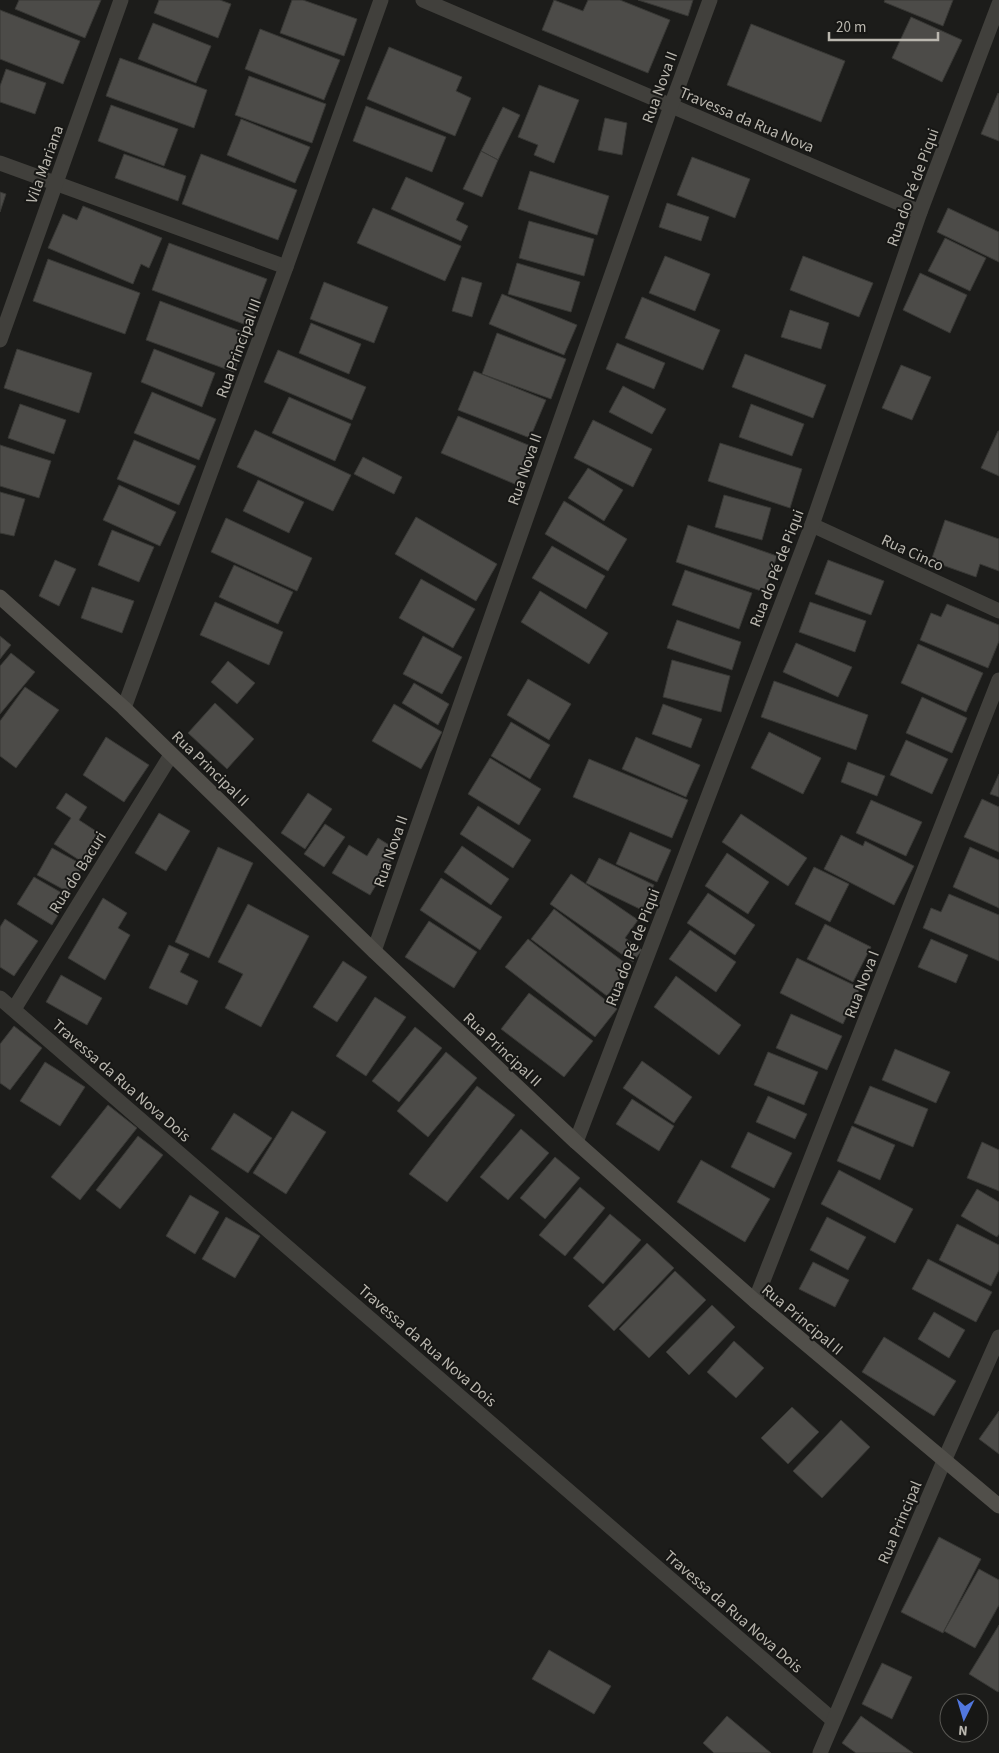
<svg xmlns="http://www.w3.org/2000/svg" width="999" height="1753" font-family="'Source Sans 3',sans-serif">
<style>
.building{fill:#4c4b48;stroke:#383835}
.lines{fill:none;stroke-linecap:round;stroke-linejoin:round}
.street{stroke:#41403c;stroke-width:15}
.secondary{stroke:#514f4a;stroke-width:15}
.labels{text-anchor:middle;stroke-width:4;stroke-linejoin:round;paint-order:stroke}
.street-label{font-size:16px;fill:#bab7af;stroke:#171715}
</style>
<rect width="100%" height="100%" fill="#1c1c1a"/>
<g class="building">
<polygon points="19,0 101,0 85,38 15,9"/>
<polygon points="159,0 220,0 231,4 218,38 154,13"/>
<polygon points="292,0 303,0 357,19 344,56 280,33"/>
<polygon points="554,0 583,11 588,0 620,0 670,20 648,73 542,30"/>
<polygon points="638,0 693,0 688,16"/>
<polygon points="885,0 953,0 943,26 884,2"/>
<polygon points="0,10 80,41 63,84 0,59"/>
<polygon points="911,17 962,40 942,82 892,58"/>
<polygon points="153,23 211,46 196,83 138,59"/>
<polygon points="751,24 845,61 821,122 727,85"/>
<polygon points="260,29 340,60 324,100 245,69"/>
<polygon points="389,47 462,77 456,91 471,98 455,136 367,99"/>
<polygon points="120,58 207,90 194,128 106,96"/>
<polygon points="6,69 46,83 35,114 0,102 0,86"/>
<polygon points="249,76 326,104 312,143 235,115"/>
<polygon points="539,85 579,100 554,163 534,155 538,145 518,137"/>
<polygon points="998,93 999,94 999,141 981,134"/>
<polygon points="111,105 178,129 164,166 98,141"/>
<polygon points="366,106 446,137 432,172 353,141"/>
<polygon points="503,107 520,115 498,160 481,151"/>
<polygon points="605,118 627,123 622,155 598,150"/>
<polygon points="241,119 310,147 295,183 227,155"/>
<polygon points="481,151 498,160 482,197 463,189"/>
<polygon points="124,154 186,176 178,201 115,178"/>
<polygon points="201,154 297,190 278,240 182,204"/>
<polygon points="692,157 750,179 735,218 677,195"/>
<polygon points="530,171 609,196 597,235 518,209"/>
<polygon points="406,177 464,203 456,220 468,226 461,241 391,209"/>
<polygon points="0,192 6,194 0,212"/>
<polygon points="667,203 709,217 701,241 659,227"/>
<polygon points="83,206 162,238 149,268 141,264 133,284 48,248 63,214 77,220"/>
<polygon points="373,208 461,246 445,281 357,243"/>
<polygon points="948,208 999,232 999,262 937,232"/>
<polygon points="529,221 594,239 584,276 519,258"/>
<polygon points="945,238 986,258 970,291 928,271"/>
<polygon points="169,243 267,279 249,326 152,290"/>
<polygon points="665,256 710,274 695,311 649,293"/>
<polygon points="803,256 873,283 859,317 790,290"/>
<polygon points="48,259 140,293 125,334 33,301"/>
<polygon points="517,263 580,282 571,312 508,294"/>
<polygon points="920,273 967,295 950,333 903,310"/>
<polygon points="462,277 482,283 472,317 452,311"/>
<polygon points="324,282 388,307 374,343 310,319"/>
<polygon points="502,294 577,325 564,355 489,324"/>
<polygon points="642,297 720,330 703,370 625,338"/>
<polygon points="160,301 248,334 234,372 146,340"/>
<polygon points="790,310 829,323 821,349 781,337"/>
<polygon points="311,323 361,344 349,374 299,353"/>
<polygon points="497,333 566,359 551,399 482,374"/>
<polygon points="617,343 665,363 654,389 606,369"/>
<polygon points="17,349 92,373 79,413 4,388"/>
<polygon points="154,349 215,373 202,407 141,382"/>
<polygon points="278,350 366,387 352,420 264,382"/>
<polygon points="745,354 826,385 813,418 732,387"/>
<polygon points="901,365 931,377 912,420 882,408"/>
<polygon points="474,371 546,400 530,438 458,410"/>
<polygon points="623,386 666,409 652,434 609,412"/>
<polygon points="152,392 216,419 199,460 134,433"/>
<polygon points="289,397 351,424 335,461 272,433"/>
<polygon points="20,404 66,420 54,454 8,438"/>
<polygon points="751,404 804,424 792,456 739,437"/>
<polygon points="458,416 533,447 517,485 441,453"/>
<polygon points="593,420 652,449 633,487 574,458"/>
<polygon points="255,430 351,475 333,511 237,467"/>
<polygon points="998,431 999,431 999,476 981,468"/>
<polygon points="134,440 196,466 179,505 117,479"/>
<polygon points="720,443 802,469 790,508 708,481"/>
<polygon points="0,445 51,461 39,498 0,486"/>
<polygon points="363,457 402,477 394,494 354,474"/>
<polygon points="588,468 623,490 604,521 568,498"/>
<polygon points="258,480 304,502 289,533 243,511"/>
<polygon points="119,485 176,512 160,546 103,520"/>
<polygon points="0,492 25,499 14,536 0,533"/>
<polygon points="724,495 771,508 762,540 715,527"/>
<polygon points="564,501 627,539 608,571 545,534"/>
<polygon points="416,517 497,564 476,601 395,554"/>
<polygon points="226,518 312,558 297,591 211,552"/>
<polygon points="945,520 999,539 999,571 980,564 976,577 931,561"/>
<polygon points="688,525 777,556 764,592 676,562"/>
<polygon points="112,530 154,547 139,582 98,565"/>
<polygon points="552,546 605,576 586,609 532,578"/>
<polygon points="55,560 76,569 59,606 39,596"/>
<polygon points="828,560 884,581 871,615 815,594"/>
<polygon points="234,565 293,592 278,624 219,597"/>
<polygon points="685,570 752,593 739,629 672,605"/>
<polygon points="421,579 475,609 453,648 399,618"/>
<polygon points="92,587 134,601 122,633 81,618"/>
<polygon points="540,591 608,633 589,664 521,622"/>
<polygon points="215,602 283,632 269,665 200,635"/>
<polygon points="810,602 866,621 855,652 799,632"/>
<polygon points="947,604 999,625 999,641 988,668 920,640 931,613 941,617"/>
<polygon points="677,620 741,642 732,670 667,648"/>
<polygon points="0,636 11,645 0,659"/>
<polygon points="423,636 462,657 442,694 403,674"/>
<polygon points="796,643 852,667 838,697 783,672"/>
<polygon points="918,644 983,673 966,712 901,683"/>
<polygon points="11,653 35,672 0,714 0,666"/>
<polygon points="672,660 730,676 721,712 663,697"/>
<polygon points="228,661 255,683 237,704 211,682"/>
<polygon points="528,679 571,704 549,740 507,715"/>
<polygon points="774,681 868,715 856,750 761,717"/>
<polygon points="414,683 449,704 438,725 402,703"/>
<polygon points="25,687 59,710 16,768 0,756 0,721"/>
<polygon points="922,697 967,718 952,753 906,733"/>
<polygon points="215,703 254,739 227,769 188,733"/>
<polygon points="394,704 442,732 421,769 372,741"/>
<polygon points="663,704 702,719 691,748 652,734"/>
<polygon points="511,722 550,745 530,779 491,756"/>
<polygon points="769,732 821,758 803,794 751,768"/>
<polygon points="106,737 149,765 124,802 83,775"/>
<polygon points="636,737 700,765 686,797 622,769"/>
<polygon points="906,740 948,759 932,794 890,775"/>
<polygon points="490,758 541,789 519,825 468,794"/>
<polygon points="589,759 688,800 672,838 573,797"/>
<polygon points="848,762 885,776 877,796 841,782"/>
<polygon points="999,774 999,797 990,794"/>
<polygon points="66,793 87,807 79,820 105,837 87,865 54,844 71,818 56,808"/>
<polygon points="308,793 332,809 305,849 281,833"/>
<polygon points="982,799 999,807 999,852 964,837"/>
<polygon points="871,800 922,822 906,856 856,833"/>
<polygon points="478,806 531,840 513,868 460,834"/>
<polygon points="159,813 190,831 166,871 135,853"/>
<polygon points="741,814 807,858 788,886 722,842"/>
<polygon points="325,824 345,837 324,867 304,854"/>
<polygon points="630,832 671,850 657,882 616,864"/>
<polygon points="841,835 863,846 865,841 914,866 894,905 824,869"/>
<polygon points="378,838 397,850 370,895 332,873 349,845 367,856"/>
<polygon points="462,846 509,879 491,905 444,872"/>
<polygon points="218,847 253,863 209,958 175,942"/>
<polygon points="970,847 999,860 999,908 953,887"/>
<polygon points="52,848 83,865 68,892 37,875"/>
<polygon points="727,853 769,882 748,914 705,886"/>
<polygon points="599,858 654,885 642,910 586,883"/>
<polygon points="814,867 849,884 830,922 795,904"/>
<polygon points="571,874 638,920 625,938 642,950 633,962 550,904"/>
<polygon points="34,877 69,897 52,925 17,904"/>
<polygon points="441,878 502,917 480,950 420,910"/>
<polygon points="708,893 755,925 735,955 687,923"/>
<polygon points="949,894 999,915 999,961 923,928 931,908 941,912"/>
<polygon points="103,898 127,913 118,928 130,935 105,980 68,958"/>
<polygon points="248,904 309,936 261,1027 225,1008 243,974 218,962"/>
<polygon points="554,909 629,966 607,996 531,939"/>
<polygon points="5,919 38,941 14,976 0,967 0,927"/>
<polygon points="429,921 477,952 454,988 405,957"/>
<polygon points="825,924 871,947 853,982 807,959"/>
<polygon points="690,930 736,962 716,992 669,959"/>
<polygon points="528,939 617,1009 595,1037 505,967"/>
<polygon points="931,939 968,955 956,983 918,967"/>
<polygon points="169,945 189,954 180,972 198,981 187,1005 149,988"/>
<polygon points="797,958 860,988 843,1024 780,993"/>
<polygon points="343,961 367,977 337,1022 313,1007"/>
<polygon points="61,975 102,998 87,1025 46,1002"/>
<polygon points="676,976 741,1025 719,1055 654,1007"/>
<polygon points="529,993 593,1041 564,1077 501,1029"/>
<polygon points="375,997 406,1017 366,1076 336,1056"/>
<polygon points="791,1014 842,1036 827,1070 776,1048"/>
<polygon points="14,1026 42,1048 10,1090 0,1083 0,1044"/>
<polygon points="415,1027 442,1048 399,1102 372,1081"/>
<polygon points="895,1049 950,1072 936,1103 882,1080"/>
<polygon points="446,1052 477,1078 428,1137 397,1111"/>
<polygon points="768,1052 818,1072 804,1105 754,1085"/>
<polygon points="642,1061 692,1097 674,1123 623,1088"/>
<polygon points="45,1062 85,1087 60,1126 20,1101"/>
<polygon points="477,1086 515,1115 447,1202 409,1174"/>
<polygon points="870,1086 928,1109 913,1147 854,1123"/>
<polygon points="768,1096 807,1114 795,1139 756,1122"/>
<polygon points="632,1099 674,1126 659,1151 616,1124"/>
<polygon points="108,1105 137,1128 80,1200 51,1177"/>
<polygon points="292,1111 326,1132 286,1194 253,1173"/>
<polygon points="234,1113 272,1138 248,1173 211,1149"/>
<polygon points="852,1126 895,1145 880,1180 837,1161"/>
<polygon points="521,1129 549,1153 508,1200 480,1177"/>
<polygon points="748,1132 792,1153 774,1188 731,1167"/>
<polygon points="138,1136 163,1155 120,1209 96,1190"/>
<polygon points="982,1142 999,1150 999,1191 967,1178"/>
<polygon points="555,1157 580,1178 545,1219 520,1198"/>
<polygon points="701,1160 770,1199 745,1242 677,1202"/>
<polygon points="839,1170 913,1209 895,1243 821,1204"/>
<polygon points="580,1187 605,1208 565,1256 539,1235"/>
<polygon points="977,1189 999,1202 999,1234 997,1237 961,1216"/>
<polygon points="190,1195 219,1212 195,1254 166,1236"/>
<polygon points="610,1214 641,1240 603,1284 573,1258"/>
<polygon points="226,1217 260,1236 235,1278 202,1259"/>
<polygon points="827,1217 866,1237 848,1270 810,1250"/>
<polygon points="957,1224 999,1245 999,1270 991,1286 939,1260"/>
<polygon points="647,1243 674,1268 614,1331 588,1306"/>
<polygon points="928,1259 992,1292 976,1322 912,1289"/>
<polygon points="813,1262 849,1280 835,1307 799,1289"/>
<polygon points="675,1271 706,1300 649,1358 619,1329"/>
<polygon points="712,1305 735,1327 689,1375 666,1352"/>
<polygon points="934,1312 965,1330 949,1358 918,1339"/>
<polygon points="884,1337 956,1381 934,1416 862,1372"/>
<polygon points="734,1341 764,1368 736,1398 707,1372"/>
<polygon points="792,1407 819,1432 788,1464 761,1438"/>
<polygon points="999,1411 999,1454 979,1439"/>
<polygon points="841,1420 870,1447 822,1498 793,1471"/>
<polygon points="939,1537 981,1559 943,1633 901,1612"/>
<polygon points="979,1569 999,1580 999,1605 975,1648 944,1631"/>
<polygon points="999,1625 999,1690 998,1692 969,1674"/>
<polygon points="549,1650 611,1686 594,1714 532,1679"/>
<polygon points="882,1663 912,1677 892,1719 862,1704"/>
<polygon points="727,1716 771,1753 714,1753 703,1743"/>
<polygon points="861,1716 913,1753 856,1753 842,1743"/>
</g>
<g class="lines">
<g class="street">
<polyline points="423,0 920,212"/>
<polyline points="0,163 286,267"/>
<polyline points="0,340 121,0"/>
<polyline points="812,525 999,611"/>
<polyline points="124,708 286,267 381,0"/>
<polyline points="374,951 671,106 710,0"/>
<polyline points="0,998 833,1720"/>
<polyline points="14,1009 171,755"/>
<polyline points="576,1142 812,525 920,212 999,4"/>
<polyline points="755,1301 999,680"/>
<polyline points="820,1753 944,1461 999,1337"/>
</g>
<polyline class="secondary" points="0,597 124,708 374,951 576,1142 755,1301 999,1506"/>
</g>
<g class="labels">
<g class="street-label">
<text transform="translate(659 87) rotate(-70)" y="6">Rua Nova II</text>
<text transform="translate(747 119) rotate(23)" y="6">Travessa da Rua Nova</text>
<text transform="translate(44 164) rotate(-70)" y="6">Vila Mariana</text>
<text transform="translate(912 187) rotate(-70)" y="6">Rua do Pé de Piqui</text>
<text transform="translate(238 348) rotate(-70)" y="6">Rua Principal III</text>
<text transform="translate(524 469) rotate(-71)" y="6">Rua Nova II</text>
<text transform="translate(913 552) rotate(25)" y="6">Rua Cinco</text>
<text transform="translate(776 568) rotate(-69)" y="6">Rua do Pé de Piqui</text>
<text transform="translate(211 768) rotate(44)" y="6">Rua Principal II</text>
<text transform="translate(390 851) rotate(-71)" y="6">Rua Nova II</text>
<text transform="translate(77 872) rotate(-58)" y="6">Rua do Bacuri</text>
<text transform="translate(632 947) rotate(-69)" y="6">Rua do Pé de Piqui</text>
<text transform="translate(861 984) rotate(-69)" y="6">Rua Nova I</text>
<text transform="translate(503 1049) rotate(43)" y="6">Rua Principal II</text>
<text transform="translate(122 1080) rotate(41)" y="6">Travessa da Rua Nova Dois</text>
<text transform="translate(803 1319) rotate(40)" y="6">Rua Principal II</text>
<text transform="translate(428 1345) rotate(41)" y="6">Travessa da Rua Nova Dois</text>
<text transform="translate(899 1522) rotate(-67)" y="6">Rua Principal</text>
<text transform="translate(734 1611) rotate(41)" y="6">Travessa da Rua Nova Dois</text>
</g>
</g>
<g transform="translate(964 1718) rotate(185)"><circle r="24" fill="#171715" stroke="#585753"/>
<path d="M0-4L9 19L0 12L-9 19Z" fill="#5177de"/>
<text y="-8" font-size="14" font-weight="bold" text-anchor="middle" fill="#bab7af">N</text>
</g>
<path d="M829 32v8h109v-8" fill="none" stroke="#bab7af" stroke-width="2.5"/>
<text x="836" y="32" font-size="15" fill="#bab7af" stroke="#171715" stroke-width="4" paint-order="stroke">20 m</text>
</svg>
